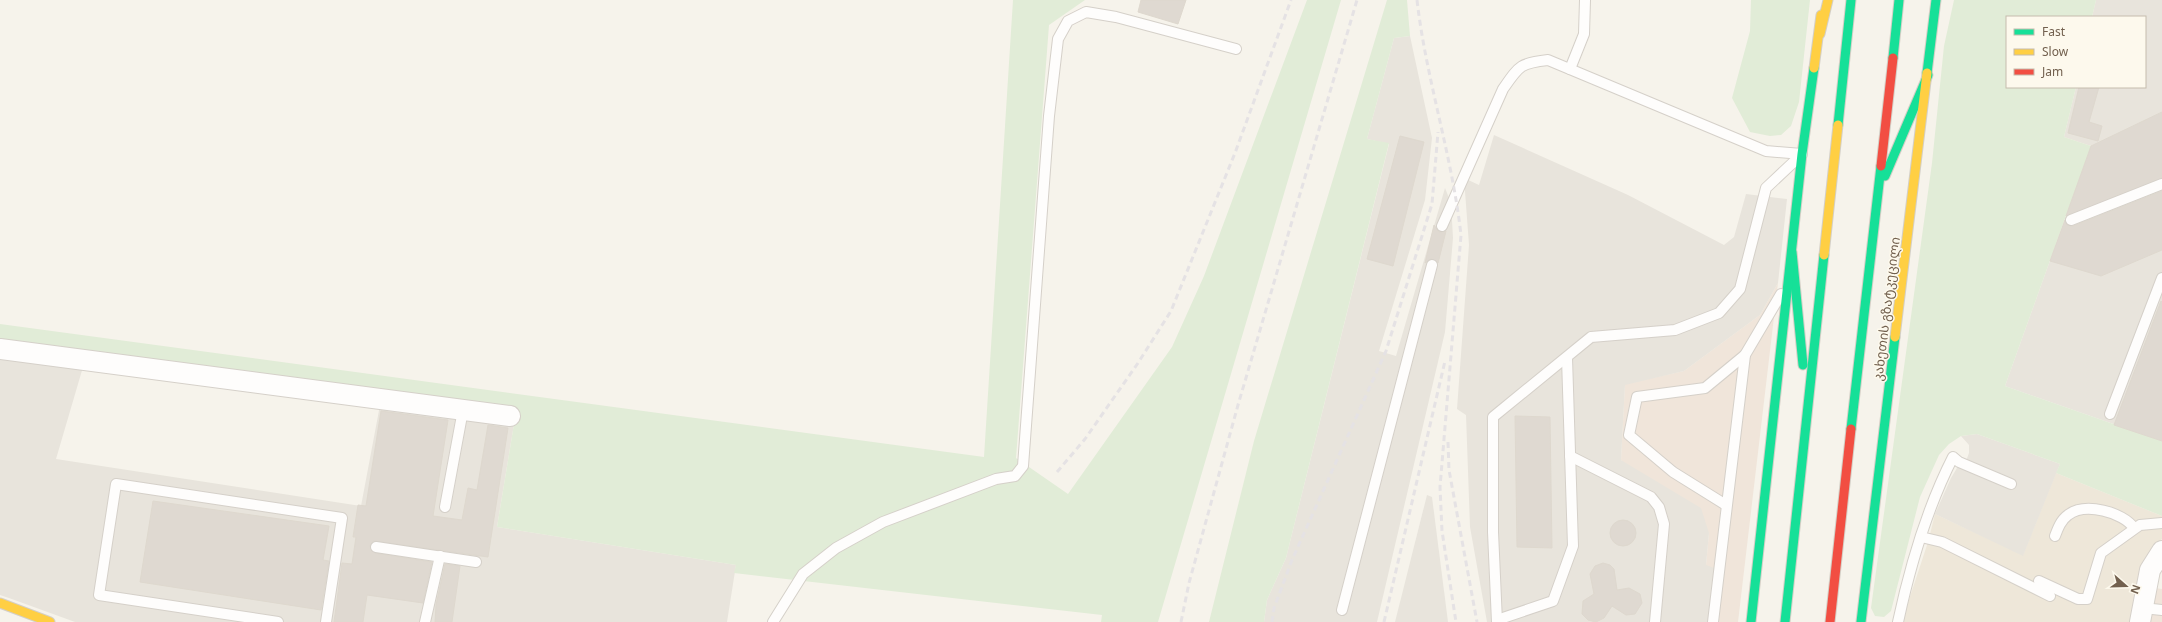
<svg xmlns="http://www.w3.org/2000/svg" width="2162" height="622" viewBox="0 0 2162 622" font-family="'Noto Sans','Noto Sans Georgian',sans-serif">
<rect width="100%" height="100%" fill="#f6f3eb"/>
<path fill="#eee7d9" d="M2056,473l106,43v23l-6,6 -24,77h-228v-7l24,-73 7,-28 88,41z"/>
<g fill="#f0e5da">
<path d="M1778,283l-40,339h-29l-3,-57 3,-32 -88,-73 4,-76 59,-13 76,-56z"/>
<path d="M2155,588l7,1v33h-12z"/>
</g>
<g fill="#e8e4dc">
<path d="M2096,0h66v441l-157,-55 86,-240 -27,-9 12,-50h69v-70h-53z"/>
<path d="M1410,36l22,102 -7,62 -46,151 17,5 49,-168 6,15 2,35 -8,94 -68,290h-113l3,-22 19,-42 103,-414 -22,-5 27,-101z"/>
<path d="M1494,135l134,60 96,50 10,-8 12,-43 41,5 -9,84 -18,32 -76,56 -59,14 -4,75 80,48 8,25 -3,32 8,3 -5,54h-222l-17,-95 -4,-112 -9,-6 12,-164 -5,-67 15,7z"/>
<path d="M0,356l83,11 -27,92 305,47 19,-101 134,19 -17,103 239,38 -9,57h-652l-66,-24 -9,-3z"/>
<path d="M1977,434l83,30 -37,92 -88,-42 16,-36 6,-10 9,-7 3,-8v-8l-8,-9z"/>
<path d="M1427,495l5,2 16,125h-53z"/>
</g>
<g fill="#e1ecd7">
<path d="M1013,0h72l-36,25 -33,433 52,36 104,-147 32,-71 103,-276h34l-183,622h-57l1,-7 -368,-42 2,-8 -239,-38 17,-103 -514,-81v-19l984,133z"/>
<path d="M1387,0h20l3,36 -16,2 -27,101 22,4 -103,415 -19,42 -3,22h-55l45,-181z"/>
<path d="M1751,0h59l-11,102 -8,24 -10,9 -11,1 -20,-4 -18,-34 18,-67z"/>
<path d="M1954,0h142l-4,17h-85v70h69l-12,50 27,9 -86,240 157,55v75l-106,-43 4,-9 -83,-30 -16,2 -12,8 -10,11 -19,42 -29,114 -7,6 -9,-1 -4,-8 61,-445 12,-117z"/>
</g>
<g fill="#dfd9d1" stroke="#ded8ce">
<path d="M1141,0h45l-8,24 -40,-12z"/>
<path d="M2079,87h20l-10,35 13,4 -4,15 -30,-8z"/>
<path d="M2162,112v66l-96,38 25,-70z"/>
<path d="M1400,136l24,6 -31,124 -26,-7z"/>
<path d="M2162,191v59l-61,26 -51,-15 15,-41 2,5 6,1z"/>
<path d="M1434,225l5,7 7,-1 -8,32 -7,-4 -6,4z"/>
<path d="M2161,301l1,1v139l-48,-16z"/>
<path d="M381,411l67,9 -15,96 29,4 6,-32 9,2 11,-65 20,3 -20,129 -115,-16 -3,5 5,7 57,9 -9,41 -56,-8 -4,27h-29l8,-59 10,1 4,-27h-3l5,-32 8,1z"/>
<path d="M1515,416l35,1 2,131 -35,-1z"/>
<path d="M153,501l176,25 -6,34 6,1 -8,49 -181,-28z"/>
<circle cx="1623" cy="533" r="13"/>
<path d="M1603,563l7,2 4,4 3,21 12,-2 11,6 2,9 -7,11 -9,1 -14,-9 -8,12 -8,4 -8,-2 -6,-6 1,-13 11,-7 -4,-20 5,-8z"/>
<path d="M445,564l15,2 -8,56h-17l1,-17z"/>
</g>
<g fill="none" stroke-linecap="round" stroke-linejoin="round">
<g stroke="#d5d0c9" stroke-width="12">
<g id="lane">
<path d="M1570,69l14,-35 1,-34"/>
<path d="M2071,220l91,-36"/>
<path d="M1442,226l61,-137c16,-23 17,-26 45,-29l218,91 36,3"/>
<path d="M2110,414l52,-136"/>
<path d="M1570,456l81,41 8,10 5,17 -9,98"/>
<path d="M1726,505l-53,-33 -44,-37 8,-38 68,-9 40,-33"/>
<path d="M445,507l18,-97"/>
<path d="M2055,536c3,-8 6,-16 13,-21 17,-13 55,-3 66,13"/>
<path d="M1921,537l21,5 108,54"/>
<path d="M376,547l100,15"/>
<path d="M2039,581l39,18h9l14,-46 39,-28 22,-2"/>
<path d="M2143,608l19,2"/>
<path d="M1342,610l90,-345"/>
<path d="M1497,620l56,-19 20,-55 -6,-188"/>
<path d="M278,622l-179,-27 17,-111 226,34 -16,104"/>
<path d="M425,622l15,-66"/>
<path d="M773,622l30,-48 33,-26 47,-26 113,-43 19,-3 8,-10 26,-350 9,-77 10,-18 18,-9 30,5 120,32"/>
<path d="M1497,622l-4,-90v-115l98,-80 84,-7 44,-17 21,-24 26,-101 33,-31"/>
<path d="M1713,622l32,-267 36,-61"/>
<path d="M1898,622c12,-56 29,-114 55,-165l6,5 52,22"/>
</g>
</g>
<g stroke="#d5d0c9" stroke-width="22">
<g id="street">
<path d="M0,349l510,67"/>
<path d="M2140,622l10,-52 12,-19"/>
</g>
</g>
<g stroke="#d4cfc6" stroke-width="11">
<g id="fast">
<path d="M1893,58l6,-58"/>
<path d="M1927,73l9,-73"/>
<path d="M1838,125l13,-125"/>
<path d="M1885,176l43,-101"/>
<path d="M1792,252l11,113"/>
<path d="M1851,429l30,-263"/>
<path d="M1751,622l51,-468 12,-86"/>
<path d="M1785,622l39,-367"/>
<path d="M1861,622l34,-285"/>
</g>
</g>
<g stroke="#d4cfc6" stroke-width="11">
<g id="slow">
<path d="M1820,34l8,-34"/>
<path d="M1814,68l7,-53"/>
<path d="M1824,255l14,-130"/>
<path d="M1895,337l32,-264"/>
<path d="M0,603l50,19"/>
</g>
</g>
<g stroke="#d4cfc6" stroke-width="11">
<g id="jam">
<path d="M1881,166l12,-108"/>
<path d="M1830,622l21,-193"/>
</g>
</g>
<use href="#lane" stroke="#fefdfc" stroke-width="10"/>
<use href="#street" stroke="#fefdfc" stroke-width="20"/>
<use href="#fast" stroke="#16e098" stroke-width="9"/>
<use href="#slow" stroke="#ffcf43" stroke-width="9"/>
<use href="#jam" stroke="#f24e42" stroke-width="9"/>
<g stroke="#e5e2e4" stroke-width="3" stroke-dasharray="6 4" stroke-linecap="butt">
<path d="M1417,0c9,79 35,155 44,235l-21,252 2,44 14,91"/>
<path d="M1448,442l1,28 28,152"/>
<path d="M1057,472l28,-33 53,-76 33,-52 64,-158 56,-153"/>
<path d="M1181,622l8,-39 49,-178 119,-405"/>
<path d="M1272,622l2,-14 18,-48 94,-209 46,-147 6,-72"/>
<path d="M1384,622l61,-261"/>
</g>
</g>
<g text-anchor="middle" stroke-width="3" stroke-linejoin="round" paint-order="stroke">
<g font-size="13" fill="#72604e" stroke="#fdf9ed">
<text transform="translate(1886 309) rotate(-83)" y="5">კახეთის გზატკეცილი</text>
</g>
</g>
<rect x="2006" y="16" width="140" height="72" fill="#fdf9ed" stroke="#c5bcad"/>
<rect x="2014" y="29" width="20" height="6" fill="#16e098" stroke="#c5bcad"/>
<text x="2042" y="36" font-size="12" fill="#72604e">Fast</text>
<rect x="2014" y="49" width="20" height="6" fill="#ffcf43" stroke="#c5bcad"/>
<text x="2042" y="56" font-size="12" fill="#72604e">Slow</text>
<rect x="2014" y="69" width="20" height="6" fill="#f24e42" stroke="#c5bcad"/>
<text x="2042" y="76" font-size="12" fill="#72604e">Jam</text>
<g transform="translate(2126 586) rotate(110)" stroke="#fdf9ed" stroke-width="3" paint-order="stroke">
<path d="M0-3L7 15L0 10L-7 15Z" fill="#72604e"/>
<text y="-6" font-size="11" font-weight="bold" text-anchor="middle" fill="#72604e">N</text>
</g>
</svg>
